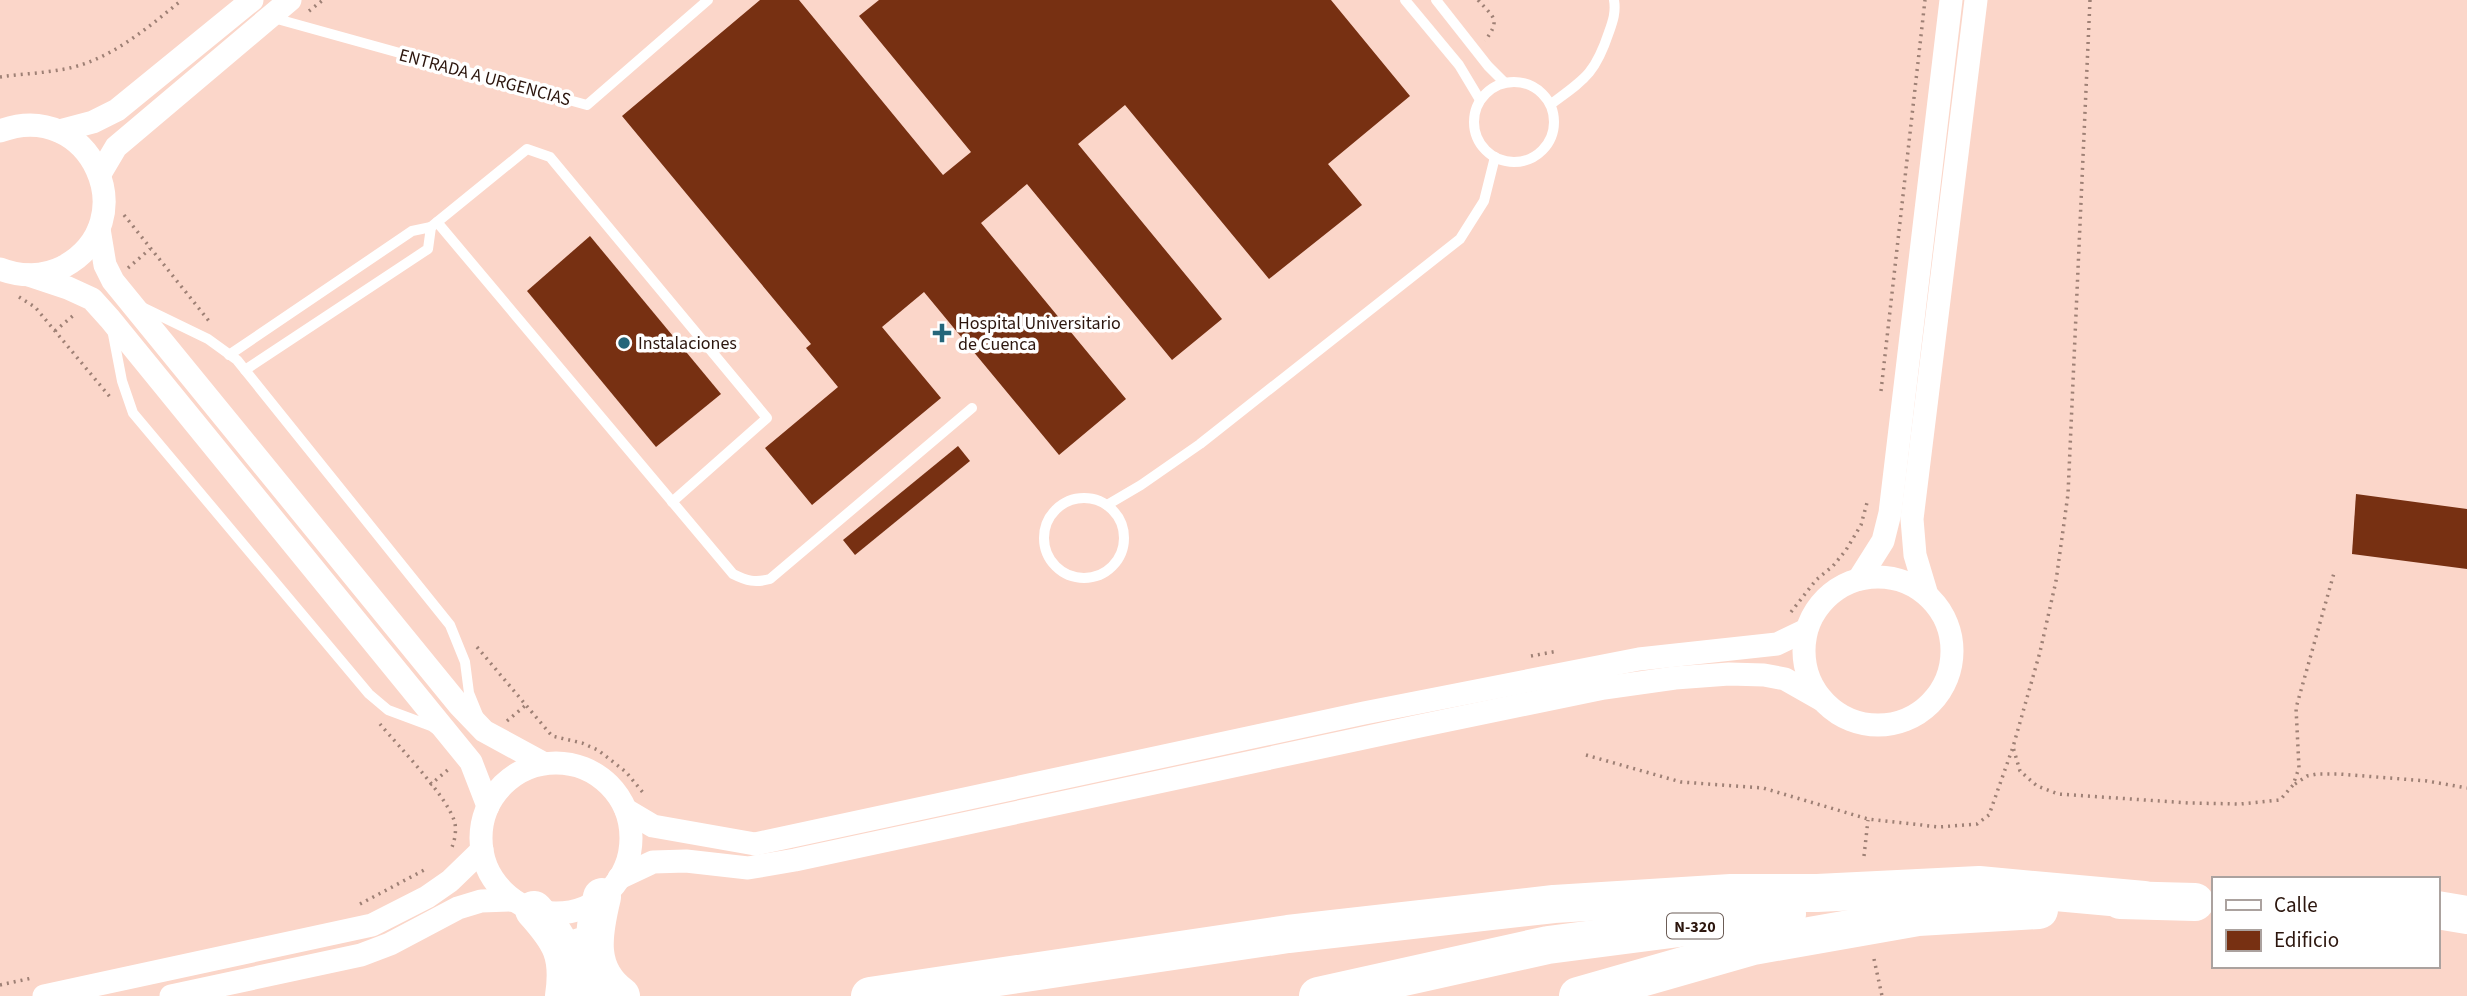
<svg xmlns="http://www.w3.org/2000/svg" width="2467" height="996" viewBox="0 0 2467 996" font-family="'Source Sans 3',sans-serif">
<rect width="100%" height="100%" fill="#fbd6c9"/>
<g fill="#773012">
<path d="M760,0h39l144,175 28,-23 -112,-136 20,-16h452l79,96 -82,68 34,41 -93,74 -144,-174 -47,39 144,175 -50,41 -145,-176 -46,39 145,176 -67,56 -135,-163 -42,35 59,71 -129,107 -47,-57 73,-61 -32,-39 5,-4 -189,-228z"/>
<path d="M590,236l131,158 -65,53 -129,-156z"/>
<path d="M958,446l12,15 -115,94 -12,-15z"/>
<path d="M2356,494l111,15v60l-115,-15z"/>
</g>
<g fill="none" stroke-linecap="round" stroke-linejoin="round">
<g stroke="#9e8075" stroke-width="3.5" stroke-dasharray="2 5" stroke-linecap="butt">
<path d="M1478,0c16,18 23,19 7,41"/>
<path d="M2090,0l-22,494 -12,87 -16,71 -27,95 7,24 17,15 21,8 131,9 51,1 40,-4 13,-15 6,-17 -3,-60 38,-135"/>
<path d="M309,11l14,-11"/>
<path d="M0,77c21,-3 44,-4 65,-8 46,-9 82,-41 117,-69"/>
<path d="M124,215l85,106"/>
<path d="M128,268l22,-19"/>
<path d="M19,297l16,10 75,90"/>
<path d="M55,331l20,-17"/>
<path d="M1881,391l44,-391"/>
<path d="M1791,612l25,-32 17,-14 13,-16 15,-25 7,-26"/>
<path d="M477,647l75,89 30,7 16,7 28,22 19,23"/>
<path d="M1531,656l27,-5"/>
<path d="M507,721l19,-16"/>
<path d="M380,724c20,24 65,70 74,96 3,8 1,20 -2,27"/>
<path d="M1586,755l95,27 82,6 105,31 71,8 38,-3 12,-9 24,-68"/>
<path d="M2295,784l12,-8 10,-2h22l88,7 40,7"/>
<path d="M430,785l20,-17"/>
<path d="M1864,856l4,-36"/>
<path d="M360,904l68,-36"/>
<path d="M1874,959l8,37"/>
<path d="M0,985l32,-7"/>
</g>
<g stroke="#fff" stroke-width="10">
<path d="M1405,0l54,65 21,35"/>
<path d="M1436,0l52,66 16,16"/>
<path d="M270,17l317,88 121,-105"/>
<circle cx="1514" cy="122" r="40"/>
<path d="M1551,104c34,-25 44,-30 58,-72 4,-11 7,-20 5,-32"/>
<path d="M437,222l296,352c14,7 22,9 37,5l202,-171"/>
<path d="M431,227l96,-78 23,8 217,261 -95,84"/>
<path d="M142,307l66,32 29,21 213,265 15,37 4,31 9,22"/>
<path d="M112,329l10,52 11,32 236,281 19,16 43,16 7,5"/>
<path d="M229,355l183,-124 19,-4 -3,22 -183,121"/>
<circle cx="1084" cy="538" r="40"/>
<path d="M1107,505l34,-20 59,-41 260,-205 24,-38 11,-44"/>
</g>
<g stroke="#fff" stroke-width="23">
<path d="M0,131c90,-34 147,91 63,136 -20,10 -43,10 -63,2"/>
<path d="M59,131l34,-9 24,-12 135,-110"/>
<path d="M100,174l16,-27 174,-147"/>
<path d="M99,229l6,36 8,16 346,424 25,26 59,32"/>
<path d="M29,275l39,13 24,11 18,20 361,443 17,44"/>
<circle cx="1878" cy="651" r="74"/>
<path d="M1859,579l24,-38 7,-28 61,-513"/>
<path d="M1927,595l-12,-40 -3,-36 64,-519"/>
<circle cx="556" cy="838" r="75"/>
<path d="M626,810l27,16 102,18 609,-131 275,-54 138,-15 29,-14"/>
<path d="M619,878l34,-16 33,-1 62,7 47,-8 620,-133 189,-39 71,-10 54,-4 35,1 21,4 37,21"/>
<path d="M44,996l328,-71 55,-28 23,-16 32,-31"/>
<path d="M171,996l190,-41 29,-11 68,-36 23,-7 32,-1"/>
</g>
<path stroke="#fff" stroke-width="32" d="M580,944l1,17 8,35"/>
<g stroke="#fff" stroke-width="38">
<path d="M602,897c-9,37 -16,74 19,99"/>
<path d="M2120,900l75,2"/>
<path d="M534,910c27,30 36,45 30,86"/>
<path d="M2437,910l30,5"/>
<path d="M870,996l418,-62 266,-30 177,-11h86l162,-8 165,15"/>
<path d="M1318,996l230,-51 239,-31"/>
<path d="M1578,996l175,-50 165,-29 121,-7"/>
</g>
</g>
<g fill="#25667a" stroke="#fff" stroke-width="2.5">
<path d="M938.5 322.5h7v7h7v7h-7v7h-7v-7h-7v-7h7z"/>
<circle cx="624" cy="343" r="7"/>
</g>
<g text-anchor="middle" stroke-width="7" stroke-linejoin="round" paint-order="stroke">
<rect fill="#fff" stroke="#6b5c56" stroke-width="2" x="1667" y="913.5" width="56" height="25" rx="5"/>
<g font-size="16" font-weight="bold" fill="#2c160e">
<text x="1695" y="932">N-320</text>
</g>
<g font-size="18" fill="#2c160e" stroke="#fff">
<text transform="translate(485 77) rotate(15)" y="6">ENTRADA A URGENCIAS</text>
</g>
<g font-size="18" fill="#2c160e" stroke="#fff" text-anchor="start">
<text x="958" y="329">Hospital Universitario<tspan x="958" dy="21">de Cuenca</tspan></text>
<text x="638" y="349">Instalaciones</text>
</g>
</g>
<rect x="2212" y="877" width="228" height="91" fill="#ffffff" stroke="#aba29f" stroke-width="2"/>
<rect x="2226" y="900" width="35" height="10" fill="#ffffff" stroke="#aba29f" stroke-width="2"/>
<text x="2274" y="912" font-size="21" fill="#2c160e">Calle</text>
<rect x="2226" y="930" width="35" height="21" fill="#773012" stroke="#aba29f" stroke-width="2"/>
<text x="2274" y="947" font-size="21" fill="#2c160e">Edificio</text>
</svg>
